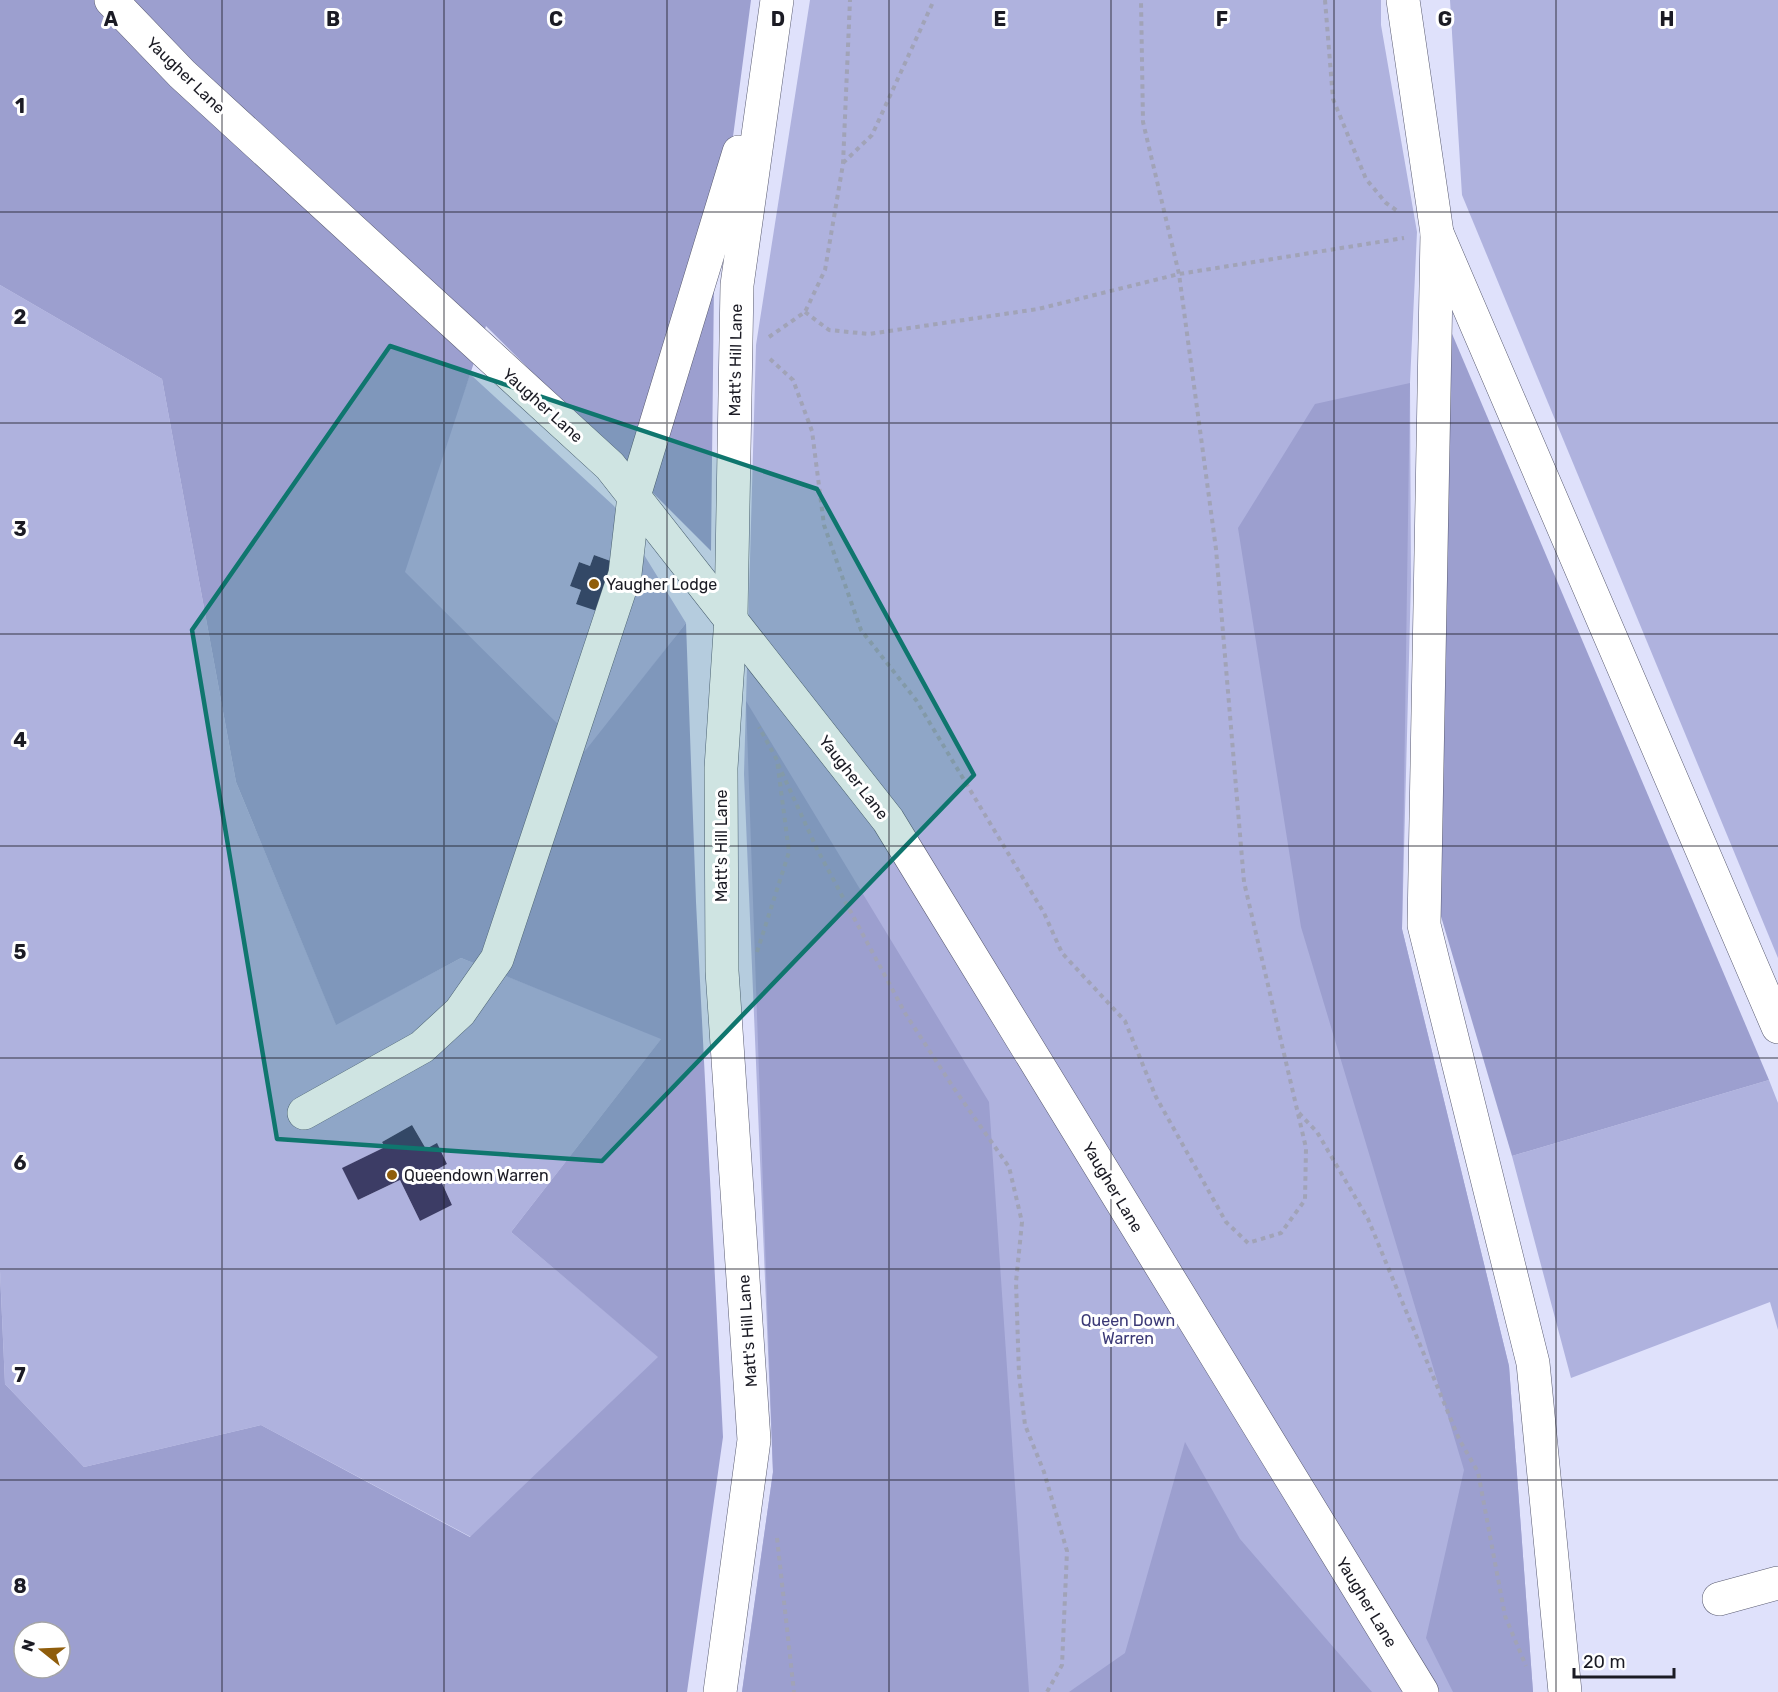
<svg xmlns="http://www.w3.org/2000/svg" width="1778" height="1692" viewBox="0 0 1778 1692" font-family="Rubik,sans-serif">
<rect width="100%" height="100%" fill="#dfe1fb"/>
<g fill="#afb2de" fill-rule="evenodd">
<path d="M810,0h571v25l36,207 -7,151 1,197 -9,349 107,437 24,326h-791l31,-220 -29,-698 12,-429z"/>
<path d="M1450,0h328v958l-316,-763z"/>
<path d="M0,285l162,94 74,403 100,242 125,-66 201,80 -151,194 148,125 -188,180 -210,-112 -177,42 -79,-83 -5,-113zM412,1125l14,24 11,-5 10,20 -11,6 16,35 -32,16 -20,-41 -42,20 -15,-32 42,-21 -3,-5z"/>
<path d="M470,374l144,132 72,117 -100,129 -186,-178zM594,555l22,8 -40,41 5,-14 -11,-4 9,-24 11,4z"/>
<path d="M1769,1080l9,23v227l-8,-28 -199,76 -59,-222z"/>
</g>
<g fill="#9c9fcf" fill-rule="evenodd">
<path d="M0,0h751l-37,281 -3,270 -225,-225 -81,246 180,179 101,-128 10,279 27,535 -36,255h-687v-420l5,112 79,83 177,-42 209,112 188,-180 -147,-125 150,-193 -200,-81 -125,67 -100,-243 -74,-403 -162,-94zM24,1632h36v36h-36z"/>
<path d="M1450,329l319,751 -257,76 -72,-243z"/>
<path d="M1410,383l-8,546 107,437 24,326h-80l-27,-54 38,-168 -163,-543 -63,-399 77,-124z"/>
<path d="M746,701l243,401 40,590h-287l31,-220z"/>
<path d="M1185,1442l55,97 132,153h-303l56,-39z"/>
</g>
<g fill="#3c3c65">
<path d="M594,555l22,8 -19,48 -21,-7 5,-14 -11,-4 9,-24 11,4z"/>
<path d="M412,1125l14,24 11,-6 10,21 -11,6 16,35 -32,16 -20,-41 -42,20 -16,-32 43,-21 -3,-5z"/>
</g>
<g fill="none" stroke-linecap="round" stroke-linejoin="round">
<g stroke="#595b71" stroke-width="34">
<g id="minor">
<path d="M111,0l71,74 428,392 278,354 534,872"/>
<path d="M1403,0l34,233 341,794"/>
<path d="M1437,233l-13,692 109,438 32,329"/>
<path d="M304,1113l118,-66 38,-35 37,-53 128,-385 9,-78 105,-344"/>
<path d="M1719,1599l59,-16"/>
<path d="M720,1692l34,-252 -32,-469 -1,-203 10,-151 6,-332 40,-285"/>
</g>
</g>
<g stroke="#a1a3b7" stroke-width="4" stroke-dasharray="4.5 4.5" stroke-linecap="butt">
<path d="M1325,0l8,99 33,80 20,24 13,9"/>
<path d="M843,163l29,-28 62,-135"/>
<path d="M805,312l24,18 40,4 169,-25 141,-35 225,-36"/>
<path d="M769,337l36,-25 20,-42 18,-106 7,-164"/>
<path d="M770,359l23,21 19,51 12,94 37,105 55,70 128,213 18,40 63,68 31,76 70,125 22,21 33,-10 24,-33 1,-52 -62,-266 -28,-333 -37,-275 -36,-152 -2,-122"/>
<path d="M778,764l39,85 88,164 48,74 56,80 13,55 -6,60 3,93 6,50 19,47 23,79 -5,114 -15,27"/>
<path d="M757,952l32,-100 -12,-92 -18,-33"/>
<path d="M1299,1113l18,19 51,87 91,220 19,33 27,144 21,50"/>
<path d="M777,1538l17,154"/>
</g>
<use href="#minor" stroke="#fff" stroke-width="33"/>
</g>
<path fill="#0f766e" fill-opacity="0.2" stroke="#0f766e" stroke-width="4.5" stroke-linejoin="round" d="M390,346l427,143 157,286 -372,386 -325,-22 -85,-509z"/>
<path fill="none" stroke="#1b1b24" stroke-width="1.5" stroke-opacity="0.55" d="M222,0v1692M444,0v1692M667,0v1692M889,0v1692M1111,0v1692M1334,0v1692M1556,0v1692M0,212h1778M0,423h1778M0,634h1778M0,846h1778M0,1058h1778M0,1269h1778M0,1480h1778"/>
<g fill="#8f5d0b" stroke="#fff" stroke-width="2">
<circle cx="594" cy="584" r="6"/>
<circle cx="392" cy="1175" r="6"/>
</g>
<g text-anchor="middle" stroke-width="6" stroke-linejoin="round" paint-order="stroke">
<g font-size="16" fill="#1b1b24" stroke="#fff">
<text transform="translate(186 75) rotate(44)" y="6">Yaugher Lane</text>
<text transform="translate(735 360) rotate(-89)" y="6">Matt's Hill Lane</text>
<text transform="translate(543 405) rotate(42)" y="6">Yaugher Lane</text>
<text transform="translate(854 777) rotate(52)" y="6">Yaugher Lane</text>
<text transform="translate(721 846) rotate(-90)" y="6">Matt's Hill Lane</text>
<text transform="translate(1113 1187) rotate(59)" y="6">Yaugher Lane</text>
<text transform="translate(747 1331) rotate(-94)" y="6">Matt's Hill Lane</text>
<text transform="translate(1367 1602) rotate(59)" y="6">Yaugher Lane</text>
</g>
<g font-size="16" fill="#1b1b24" stroke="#fff" text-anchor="start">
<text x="606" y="590">Yaugher Lodge</text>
<text x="404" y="1181">Queendown Warren</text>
</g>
<g font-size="16" fill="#3b3976" stroke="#fff">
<text x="1128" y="1326">Queen Down<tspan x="1128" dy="18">Warren</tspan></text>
</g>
</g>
<g font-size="20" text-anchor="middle" font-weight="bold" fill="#1b1b24" stroke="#fff" stroke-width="6" stroke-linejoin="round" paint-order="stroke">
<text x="111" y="26">A</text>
<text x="333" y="26">B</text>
<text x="556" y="26">C</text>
<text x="778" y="26">D</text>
<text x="1000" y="26">E</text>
<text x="1222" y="26">F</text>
<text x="1445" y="26">G</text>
<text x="1667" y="26">H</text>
<text x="20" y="113">1</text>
<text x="20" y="324">2</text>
<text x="20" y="536">3</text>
<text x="20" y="747">4</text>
<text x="20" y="959">5</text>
<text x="20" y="1170">6</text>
<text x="20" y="1382">7</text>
<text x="20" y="1593">8</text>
</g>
<g transform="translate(42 1650) rotate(288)"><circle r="28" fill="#ffffff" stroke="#a4a4a7" stroke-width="1.5"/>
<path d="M0-4.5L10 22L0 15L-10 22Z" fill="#8f5d0b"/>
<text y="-9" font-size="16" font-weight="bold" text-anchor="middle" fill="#1b1b24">N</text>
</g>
<path d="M1574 1668v9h100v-9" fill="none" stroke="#1b1b24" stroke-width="3"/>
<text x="1583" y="1668" font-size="18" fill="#1b1b24" stroke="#ffffff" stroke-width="4.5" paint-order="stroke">20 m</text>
</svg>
